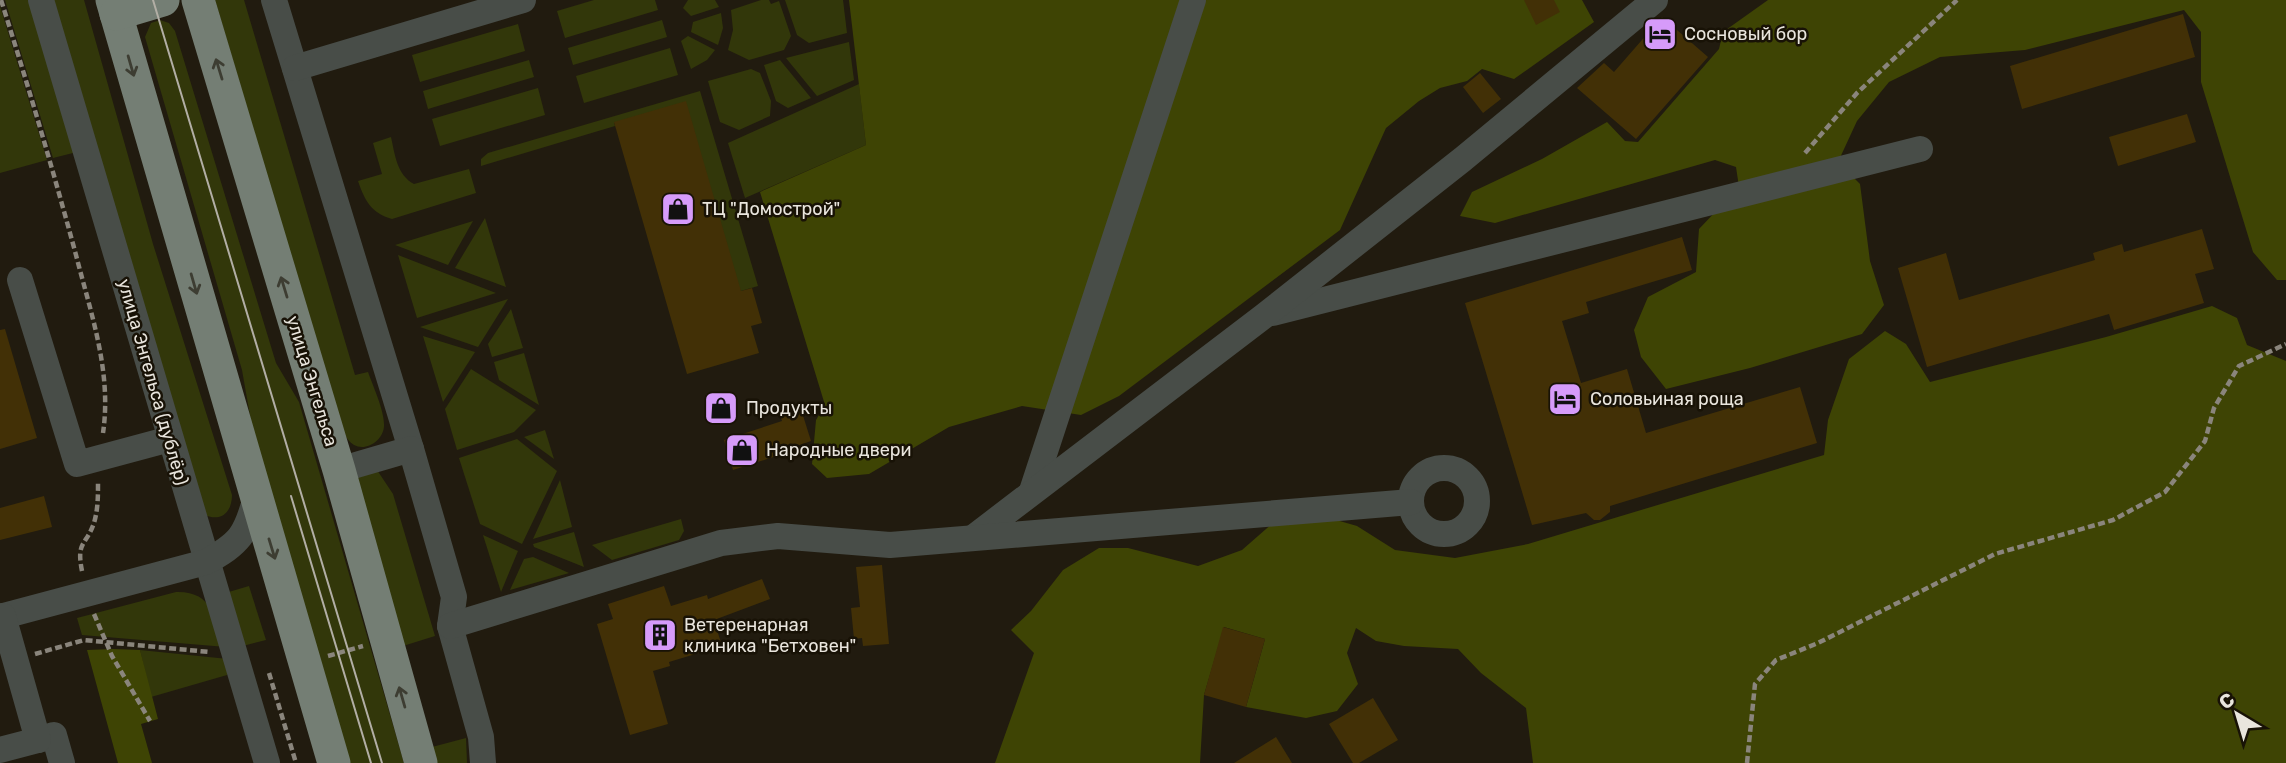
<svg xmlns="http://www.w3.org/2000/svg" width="2286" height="763" viewBox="0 0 2286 763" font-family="Rubik,sans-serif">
<rect width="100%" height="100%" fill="#211b0f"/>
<g fill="#32370a">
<path d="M5,0h31l45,151 -28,7z"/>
<path d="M45,0h39l69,244 79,251c0,18 -12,28 -29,19z"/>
<path d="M215,0h29l111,375 13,-3c5,14 16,38 16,52 1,15 -17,28 -30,21 -5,-3 -8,-8 -11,-13z"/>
<path d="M594,0h61l3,10 -93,28 -8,-27z"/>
<path d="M688,0h27l4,7 -28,9 -8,-8z"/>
<path d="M761,0h8l2,4 8,-3 12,35 -7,14 -35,10 -21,-10 5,-20 -2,-20z"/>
<path d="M785,0h58l4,33 -38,10 -12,-8z"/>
<path d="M0,6l47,154 -47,13z"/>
<path d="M721,13l2,15 -5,17 -27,-13 2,-10z"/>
<path d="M160,20l9,3 6,8 101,332 23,39 105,361h-55l-98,-342 -9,-51 -97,-333 6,-14z"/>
<path d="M662,20l5,17 -94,28 -5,-17z"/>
<path d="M518,24l7,27 -105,31 -8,-27z"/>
<path d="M688,36l27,14 -8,10 -16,9 -10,-28z"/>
<path d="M849,42l5,38 -37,16 -31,-38z"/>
<path d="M670,48l8,27 -94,28 -8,-27z"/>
<path d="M529,60l5,17 -106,32 -5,-18z"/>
<path d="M780,60l31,38 -23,10 -12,-7 -12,-36z"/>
<path d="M751,69l9,4 11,28 -1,15 -31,14 -19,-8 -12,-41z"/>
<path d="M859,84l7,61 -121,53 -17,-55z"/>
<path d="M538,88l7,27 -105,31 -8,-27z"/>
<path d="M700,91l58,195 -17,5 -127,-169 1,4 -134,40v-7l7,-6z"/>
<path d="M391,137c4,18 6,38 23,47l55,-15 7,24 -84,26c-21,-6 -27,-18 -34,-38l24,-7 -9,-31z"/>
<path d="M485,218l21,69 -51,-19z"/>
<path d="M473,221l-25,44 -53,-20z"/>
<path d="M398,255l98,38 -79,25z"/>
<path d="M508,299l-30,48 -58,-20z"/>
<path d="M511,309l12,39 -31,9 -4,-13z"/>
<path d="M423,336l52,16 -32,50z"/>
<path d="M524,353l15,52 -40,-25 -5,-18z"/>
<path d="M471,369l65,41 -22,22 -57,18 -12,-41z"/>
<path d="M545,430l9,29 -30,-22z"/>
<path d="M517,439l40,32 -35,73 -42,-20 -21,-66z"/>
<path d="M375,467l18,27 42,142 -32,10 -43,-153 -3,-24z"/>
<path d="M560,480l12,47 -39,12z"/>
<path d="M681,519l3,12 -5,9 -67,20 -20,-15z"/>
<path d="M574,532l10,35 -50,-20 -1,-3z"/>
<path d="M483,535l35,16 -17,41z"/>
<path d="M533,557l36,16 -59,17 14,-31z"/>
<path d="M249,586l17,54 -27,7 -17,-53z"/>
<path d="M176,592c37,-1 38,26 50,55l-144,-12 -5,-17z"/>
<path d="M140,650l88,9 -1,16 -76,22z"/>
<path d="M466,738l1,25h-31l-4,-16z"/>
</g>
<g fill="#3e4404">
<path d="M849,0h733l12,22 -80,57 -32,-10 -15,12 -27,7 -21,13 -33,27 -46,102 -221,166 -38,19 -59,-9 -73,21 -80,47 -42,4 -15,-14 4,-44 9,-15 -65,-213 106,-47z"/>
<path d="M1768,0h518v280h-9l-24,-28 -52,-170v-50l-17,-22 -159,40 -85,7 -51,25 -32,39 -19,41 22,22 10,77 14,44 -22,29 -112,34 -84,21 -25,-32 -7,-27 14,-33 48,-25 3,-43 40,-42 -3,-20 -21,-7 -220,63 -35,-7 12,-24 70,-33 65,-37 18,19 13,1 81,-93 4,-17z"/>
<path d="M2212,306l25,12 10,27 39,16v402h-753l-7,-55 -45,-35 -23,-24 -54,-3 -28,-5 -20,-13 -9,25 11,31 -21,27 -31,7 -60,-11 19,-68 -41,-12 -20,68 -4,68h-205l39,-110 -23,-23 20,-19 32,-41 36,-22h29l70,18 44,-16 33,-29 37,-8 45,13 38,24 60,8 73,-14 296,-89 4,-35 21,-61 36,-28 21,13 24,38 176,-45z"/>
<path d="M113,649l27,1 18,69 -17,5 11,39h-34l-31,-113z"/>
</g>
<g fill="#423006">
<path d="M1524,0h30l6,12 -24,13z"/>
<path d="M2183,14l12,43 -173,52 -12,-43z"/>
<path d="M1662,17l46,40 -72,82 -59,-51 27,-25 10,9z"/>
<path d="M1480,73l21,26 -18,14 -20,-26z"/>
<path d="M686,101l55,190 11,-3 10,35 -11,3 8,27 -72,21 -73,-252z"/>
<path d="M2187,114l9,28 -78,24 -9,-29z"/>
<path d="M2202,229l12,40 -19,5 9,29 -90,27 -5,-16 -182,53 -29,-99 48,-15 13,47 136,-40 -2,-7 29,-9 2,8z"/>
<path d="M1682,237l10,33 -106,32 3,11 -27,8 19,62 46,-14 19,64 154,-46 17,56 -207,63v6l-10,8h-6l-8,-7 -54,12 -67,-222z"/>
<path d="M5,329l32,109 -37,11v-119z"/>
<path d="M800,406l11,35 -17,6 1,3 -62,20 -9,-30 58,-19 -3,-8z"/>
<path d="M44,496l8,31 -52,13v-32z"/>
<path d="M882,565l7,79 -26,2 -1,-8 -8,1 -3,-31 9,-1 -4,-40z"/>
<path d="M762,579l8,20 -56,21 8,26 -53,16 1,4 -17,5 15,53 -38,11 -33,-111 16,-5 -5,-15 56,-18 7,20 36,-11 1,4z"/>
<path d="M1223,627l42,12 -19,68 -42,-12z"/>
<path d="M1373,698l25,42 -39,23h-6l-24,-39z"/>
<path d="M1276,737l16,26h-58z"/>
</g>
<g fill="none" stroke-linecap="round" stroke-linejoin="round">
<g stroke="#8a857c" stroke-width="4.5" stroke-dasharray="7 3.5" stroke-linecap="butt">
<path d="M1,0c27,85 52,170 75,255 15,59 36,117 27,178"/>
<path d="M1805,153l52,-60 100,-93"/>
<path d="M82,571c-6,-30 4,-25 12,-48 4,-14 4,-26 4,-40"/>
<path d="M94,614l18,42 38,65"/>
<path d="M35,654l49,-14 125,12"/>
<path d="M328,656l35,-10"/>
<path d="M269,673l27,90"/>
<path d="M1747,763l8,-79 21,-24 42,-17 177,-89 118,-34 52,-28 40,-51 9,-33 25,-42 47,-22"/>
</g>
<g stroke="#484d48" stroke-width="26">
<path d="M41,0l226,763"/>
<path d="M274,0l137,449"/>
<path d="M295,68l228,-68"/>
<path d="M20,280l57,184 93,-25"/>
<path d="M1273,313l647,-164"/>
<circle cx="1444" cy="501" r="33"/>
<path d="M339,470l72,-21 43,148 -4,29 31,111 2,26"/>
<path d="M1032,491l161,-491"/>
<path d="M974,537l290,-221 199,-157 192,-159"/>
<path d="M0,617l206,-55c34,-19 40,-27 50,-65"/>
<path d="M450,626l271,-83 57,-7 112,9 521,-43"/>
<path d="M38,740l16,-5 8,28"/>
<path d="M0,750l38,-10 -35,-124"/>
</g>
<g stroke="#747e74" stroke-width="33">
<path d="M112,0l222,763"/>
<path d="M198,0l141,470 82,293"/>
<path d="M116,14l47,-14"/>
</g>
<g stroke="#b2aea5" stroke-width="2">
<path d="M153,0l229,763"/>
<path d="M291,496l80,267"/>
</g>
</g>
<defs><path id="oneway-shaft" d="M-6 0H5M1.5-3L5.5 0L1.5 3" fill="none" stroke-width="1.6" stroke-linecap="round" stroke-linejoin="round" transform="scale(1.75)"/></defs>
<g stroke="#3d3d32">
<use href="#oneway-shaft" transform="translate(131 66) rotate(74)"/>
<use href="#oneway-shaft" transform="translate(219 69) rotate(-107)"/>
<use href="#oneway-shaft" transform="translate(194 284) rotate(74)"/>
<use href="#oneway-shaft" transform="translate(284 287) rotate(-107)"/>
<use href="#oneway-shaft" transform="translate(272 549) rotate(73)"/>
<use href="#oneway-shaft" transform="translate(402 697) rotate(-106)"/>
</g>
<defs>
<g id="hotel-square" transform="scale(1.75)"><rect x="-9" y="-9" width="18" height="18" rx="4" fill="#d69bfa" stroke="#181206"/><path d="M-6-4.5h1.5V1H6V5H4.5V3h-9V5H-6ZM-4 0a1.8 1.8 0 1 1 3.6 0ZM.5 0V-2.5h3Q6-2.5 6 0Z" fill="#111"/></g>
<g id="shop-square" transform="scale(1.75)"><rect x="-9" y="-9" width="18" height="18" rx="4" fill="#d69bfa" stroke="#181206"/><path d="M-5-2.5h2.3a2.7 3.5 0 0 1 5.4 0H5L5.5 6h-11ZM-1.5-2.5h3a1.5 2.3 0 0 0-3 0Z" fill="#111"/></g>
<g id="building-square" transform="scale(1.75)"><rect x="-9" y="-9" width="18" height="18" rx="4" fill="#d69bfa" stroke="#181206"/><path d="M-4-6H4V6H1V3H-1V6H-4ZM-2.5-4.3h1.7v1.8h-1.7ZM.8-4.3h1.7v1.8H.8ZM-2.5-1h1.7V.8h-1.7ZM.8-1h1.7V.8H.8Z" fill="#111"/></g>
</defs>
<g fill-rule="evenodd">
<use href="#hotel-square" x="1660" y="34"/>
<use href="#shop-square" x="678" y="209"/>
<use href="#hotel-square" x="1565" y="399"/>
<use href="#shop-square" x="721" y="408"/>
<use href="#shop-square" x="742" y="450"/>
<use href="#building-square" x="660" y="635"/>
</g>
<g text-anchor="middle" stroke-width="5" stroke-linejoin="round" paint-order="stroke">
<g font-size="18" fill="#e9e5dd" stroke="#181206" text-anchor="start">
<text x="1684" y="40">Сосновый бор</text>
<text x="702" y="215">ТЦ "Домострой"</text>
<text x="1590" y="405">Соловьиная роща</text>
<text x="746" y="414">Продукты</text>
<text x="766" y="456">Народные двери</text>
<text x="684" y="631">Ветеренарная<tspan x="684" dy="21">клиника "Бетховен"</tspan></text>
</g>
<g font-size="18" fill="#e9e5dd" stroke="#181206">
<text transform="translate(312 381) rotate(73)" y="6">улица Энгельса</text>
<text transform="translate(153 382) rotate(74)" y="6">улица Энгельса (дублёр)</text>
</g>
</g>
<g transform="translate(2237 714) rotate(322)" stroke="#181206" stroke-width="5" paint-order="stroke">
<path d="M0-5L12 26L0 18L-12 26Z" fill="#e9e5dd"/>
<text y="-10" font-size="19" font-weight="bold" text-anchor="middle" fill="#e9e5dd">С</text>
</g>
</svg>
